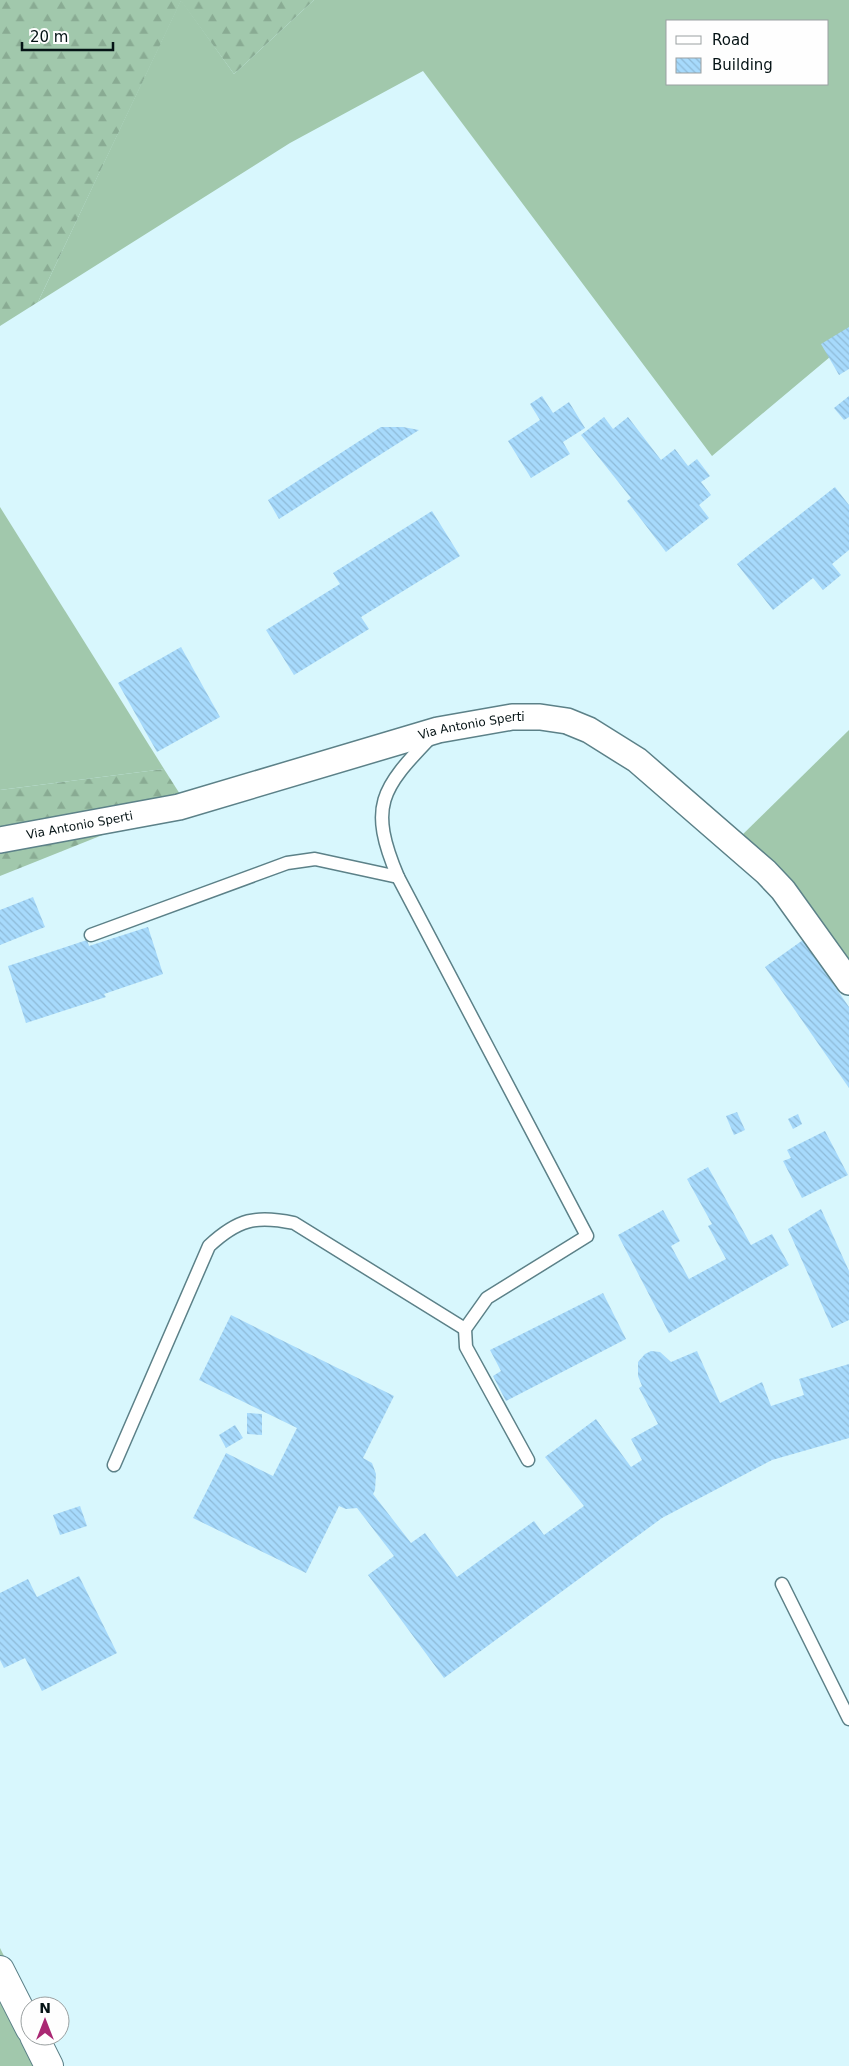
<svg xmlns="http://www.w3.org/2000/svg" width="849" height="2066" viewBox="0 0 849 2066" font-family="'DejaVu Sans',sans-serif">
<defs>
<pattern id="forest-firs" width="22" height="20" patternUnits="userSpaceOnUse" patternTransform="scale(1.25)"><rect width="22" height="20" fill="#a1c8ac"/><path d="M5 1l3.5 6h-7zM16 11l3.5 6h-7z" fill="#89ab93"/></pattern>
<pattern id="building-back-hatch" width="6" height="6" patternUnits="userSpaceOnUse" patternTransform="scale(1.25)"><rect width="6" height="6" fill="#a7dafc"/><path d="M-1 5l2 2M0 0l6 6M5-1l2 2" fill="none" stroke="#8ebad7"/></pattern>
</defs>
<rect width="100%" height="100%" fill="#d8f7fd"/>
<g fill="#a1c8ac" fill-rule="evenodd">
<path d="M181,0l53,74 80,-74h535v341l-137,115 -289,-385 -133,72 -252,159zM668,21h160v63h-160z"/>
<path d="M0,507l164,262 -164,21z"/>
<path d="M849,730v237l-111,-128z"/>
<path d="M0,1948l59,118h-59z"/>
</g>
<g fill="url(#forest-firs)">
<path d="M0,0h314l-80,74 -53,-73 -143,301 -38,24z"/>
<path d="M164,769l21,33 -185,74v-86z"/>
</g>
<g fill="url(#building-back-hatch)">
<path d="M849,327v42l-10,6 -18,-31z"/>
<path d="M542,396l11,17 16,-11 16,26 -22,14 7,12 -39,24 -23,-37 32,-21 -10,-16z"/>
<path d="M849,396v21l-5,3 -10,-12z"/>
<path d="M604,417l9,12 15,-12 33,43 14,-11 13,17 9,-7 13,17 -9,6 10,13 -12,10 10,13 -43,34 -39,-51 4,-3 -50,-63z"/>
<path d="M381,427h22l16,3 -140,89 -11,-19z"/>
<path d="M835,487l14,18v45l-17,14 9,11 -18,15 -10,-12 -40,32 -36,-46z"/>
<path d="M432,511l28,45 -99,61 8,12 -75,46 -28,-45 74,-46 -7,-11z"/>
<path d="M181,647l39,70 -63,35 -39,-69z"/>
<path d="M33,897l12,30 -45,18v-35z"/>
<path d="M148,927l15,47 -59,20 2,3 -80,26 -18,-57 79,-26 2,6z"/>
<path d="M803,940l46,67v81l-84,-121z"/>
<path d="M737,1112l8,18 -11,5 -8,-19z"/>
<path d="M798,1114l4,10 -9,5 -5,-10z"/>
<path d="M825,1131l23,44 -46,23 -19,-37 8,-3 -4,-8z"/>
<path d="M708,1167l43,78 21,-11 17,31 -120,68 -51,-98 45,-25 17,31 -9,5 18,33 37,-20 -18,-33 4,-2 -25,-45z"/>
<path d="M821,1209l28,62v49l-17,8 -44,-99z"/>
<path d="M603,1293l23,46 -120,62 -13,-25 8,-5 -11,-21z"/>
<path d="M231,1315l163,81 -31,62 9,5 4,11 -1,16 -2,4 38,49 14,-10 32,44 77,-56 10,14 40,-29 -39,-49 51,-38 35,48 11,-7 -11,-21 27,-15 -19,-36 3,-2 -4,-10v-14l7,-8 6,-3 9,1 11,10 26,-11 23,52 42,-21 9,24 33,-11 -5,-16 50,-15v74l-77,22 -110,58 -218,160 -76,-103 26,-19 -37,-48 -11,1 -7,-3 -33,67 -113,-55 33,-65 47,23 24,-48 -98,-48z"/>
<path d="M247,1413l15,1v21l-15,-1z"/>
<path d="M235,1425l8,13 -17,10 -7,-13z"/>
<path d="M80,1506l7,20 -27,9 -7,-20z"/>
<path d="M79,1576l38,77 -75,38 -17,-33 -21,10 -4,-8v-67l28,-14 9,18z"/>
</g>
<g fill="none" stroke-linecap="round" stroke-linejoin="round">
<g stroke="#5c8188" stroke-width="15">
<g id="service">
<path d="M431,737c-50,52 -63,69 -33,140l189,359 -100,62 -22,31 1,18 62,113"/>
<path d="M91,935l196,-72 28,-4 83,18"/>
<path d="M114,1465l95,-219c29,-27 47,-31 85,-23l171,106"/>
<path d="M782,1584l67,135"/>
</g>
</g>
<g stroke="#5c8188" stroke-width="28">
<g id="minor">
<path id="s1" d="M0,840l179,-33 259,-77 74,-13h28l27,4 22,9 48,30 129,112 17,18 66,92"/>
</g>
</g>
<g stroke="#5c8188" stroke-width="30">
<g id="tertiary">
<path d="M0,1970l30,59"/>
<path d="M34,2036l15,30"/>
</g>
</g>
<use href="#service" stroke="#fff" stroke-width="12"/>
<use href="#minor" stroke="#fff" stroke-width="25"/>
<use href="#tertiary" stroke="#fff" stroke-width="28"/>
</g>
<g text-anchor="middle" stroke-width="4" stroke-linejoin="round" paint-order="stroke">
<g font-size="12" fill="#051315" stroke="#fefefe">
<text dy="4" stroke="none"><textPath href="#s1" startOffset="486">Via Antonio Sperti</textPath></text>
<text dy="4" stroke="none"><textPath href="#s1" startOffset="81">Via Antonio Sperti</textPath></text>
</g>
</g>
<rect x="666" y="20" width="162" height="65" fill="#fefefe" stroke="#9aa0a1"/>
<rect x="676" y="36" width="25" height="8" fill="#ffffff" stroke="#9aa0a1"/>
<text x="712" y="45" font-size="15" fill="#051315">Road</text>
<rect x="676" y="58" width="25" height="15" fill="url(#building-back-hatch)" stroke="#9aa0a1"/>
<text x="712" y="70" font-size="15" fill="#051315">Building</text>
<g transform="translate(45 2021)"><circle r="24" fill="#fefefe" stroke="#9aa0a1"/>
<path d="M0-4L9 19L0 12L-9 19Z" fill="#aa2873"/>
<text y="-8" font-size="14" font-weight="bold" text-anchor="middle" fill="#051315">N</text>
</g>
<path d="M22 42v8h91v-8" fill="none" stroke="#051315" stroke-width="2.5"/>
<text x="30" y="42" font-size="15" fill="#051315" stroke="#fefefe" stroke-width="4" paint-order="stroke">20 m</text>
</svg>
